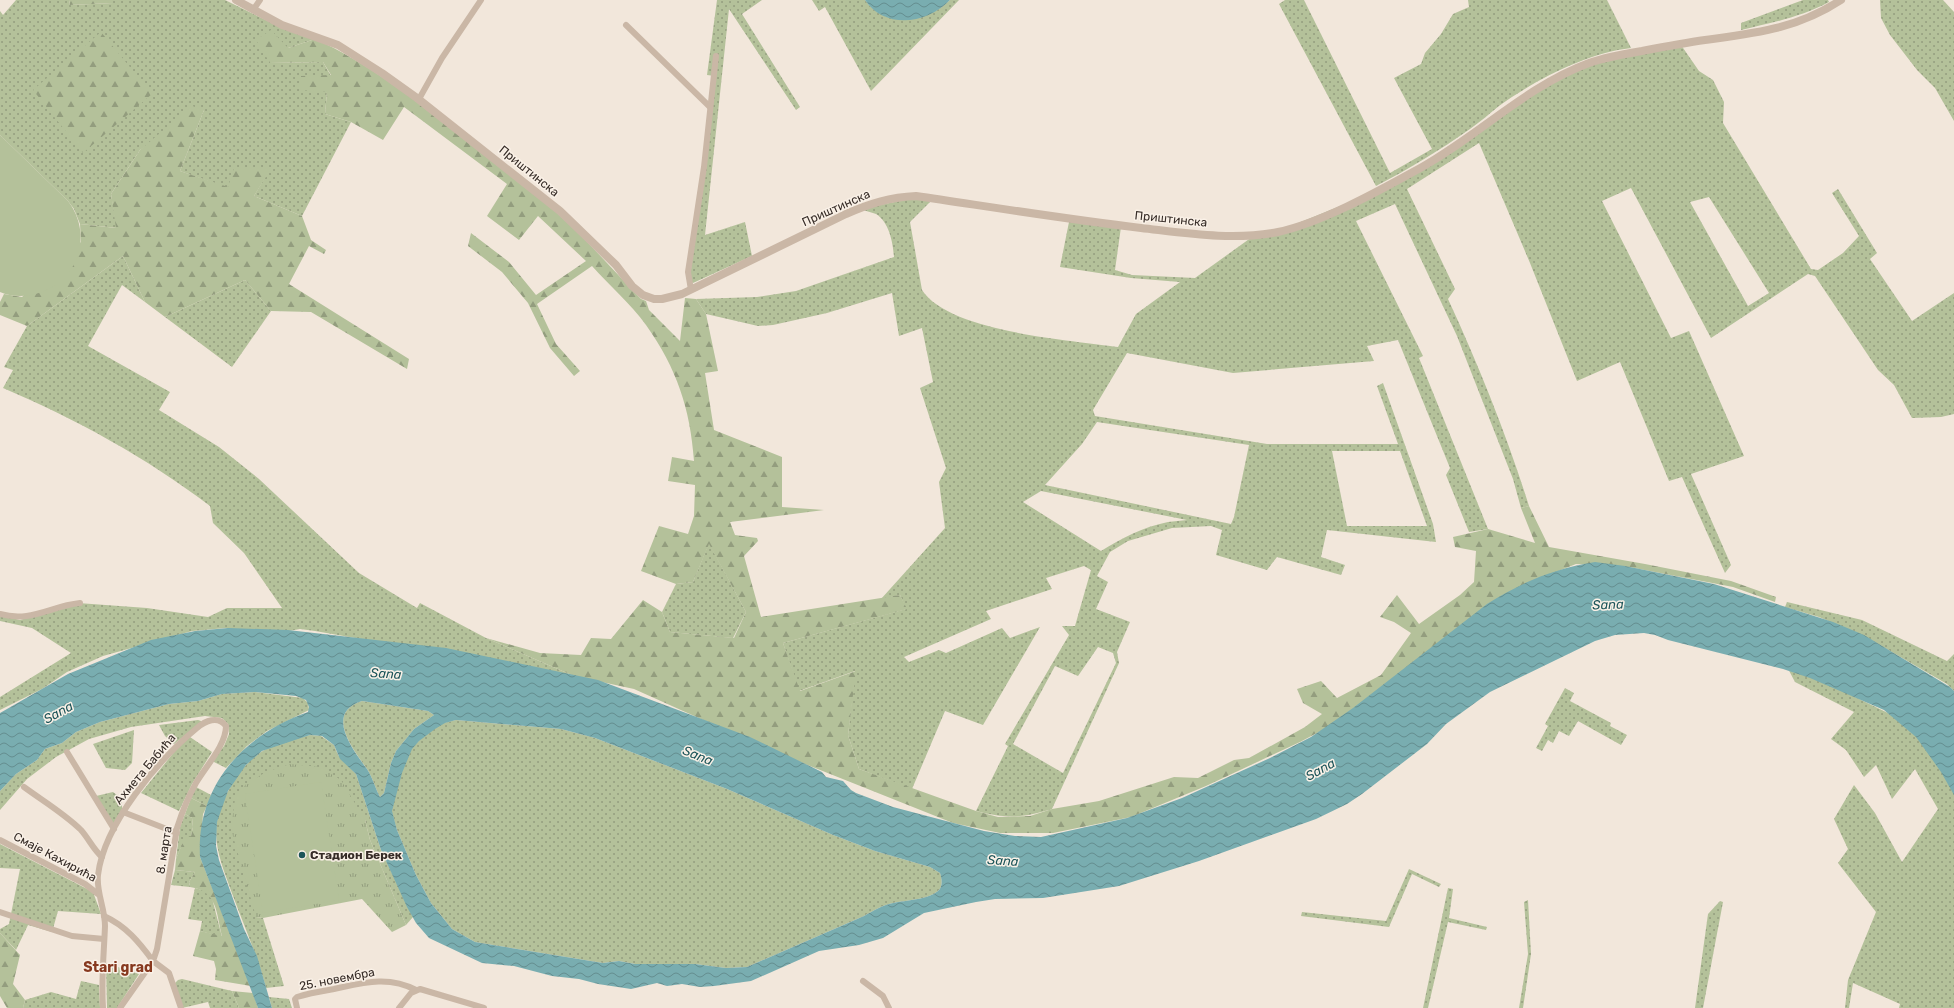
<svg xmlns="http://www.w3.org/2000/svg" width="1954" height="1008" viewBox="0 0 1954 1008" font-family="Rubik,sans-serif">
<defs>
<pattern id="grass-dots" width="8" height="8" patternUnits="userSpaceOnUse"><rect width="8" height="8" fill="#b4c19a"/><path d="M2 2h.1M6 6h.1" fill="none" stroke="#939d7e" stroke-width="1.8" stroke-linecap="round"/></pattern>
<pattern id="forest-firs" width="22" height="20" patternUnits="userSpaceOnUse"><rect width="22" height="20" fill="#b4c19a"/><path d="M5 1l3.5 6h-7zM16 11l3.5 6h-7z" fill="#939d7e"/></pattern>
<pattern id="park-tufts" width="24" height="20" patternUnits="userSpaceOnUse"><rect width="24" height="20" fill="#b4c19a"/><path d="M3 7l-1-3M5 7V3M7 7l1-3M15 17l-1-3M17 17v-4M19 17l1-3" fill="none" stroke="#939d7e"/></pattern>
<pattern id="water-waves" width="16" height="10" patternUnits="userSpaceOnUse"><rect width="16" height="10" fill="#79adb0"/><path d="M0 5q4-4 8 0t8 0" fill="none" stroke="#648d8f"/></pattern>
</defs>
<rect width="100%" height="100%" fill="#f2e7db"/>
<g fill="url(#grass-dots)" fill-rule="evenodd">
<path d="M16,0h53l1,5 43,-2v-3h112l59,29 31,10 -27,9 -18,15 53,-1 8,14 -4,16 -2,22 26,8 -49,94 -48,-20 17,-29 -43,21 -48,-17 24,-61 -64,40 -29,44 6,34 -37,-4 -6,-15 -6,-8 -68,-66v-124l3,4z"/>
<path d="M717,0h45l-20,14 58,93 -4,3 -67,-101 -24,226 40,-13 7,34 -59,27 -3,-2c2,-30 8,-59 12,-89 6,-38 9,-77 13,-116l-8,-1z"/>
<path d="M812,0h53c20,29 62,23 85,0h9l-88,91 -46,-84 -6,4z"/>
<path d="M1285,0h19l86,173 42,-24 -38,-71 27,-14 4,-11 16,-19 12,-20 16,-7 -1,-7h139l24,48c-44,5 -96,32 -132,58 -10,8 -19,16 -29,23 -30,21 -61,40 -94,57l-97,-182z"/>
<path d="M1803,0h25l1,2c-28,15 -58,21 -88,28v-7z"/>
<path d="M1880,0h63l11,12v109l-19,-33 -18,-18 -27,-35 -9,-17z"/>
<path d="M1681,45l18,26 14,9 11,22 -1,21 88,146 7,1 25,-17 16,-17 -27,-43 6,-4 39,64 -7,6 42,62 42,-28v121l-13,3 -29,1 -18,-33 -16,-15 -63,-94 -7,-2 -97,64 -80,-150 -29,13 69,137 18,-7 55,125 -53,18 40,91 -6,8 -43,-96 -13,4 -49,-119 -43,19 -47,-118 -51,-120 -72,46 48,100 -7,10c31,67 59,137 81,207l-8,2 -8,-29 -56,-143 -62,-132 -39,17 67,135 -4,2 69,171 -19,3 -23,-57 4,-7 -52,-128 -31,6 7,15 -141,12 -106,-20 -34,57 2,6 172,28h131l-21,-58 6,-3 50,141 3,18 -109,-12 -6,27 24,8 -4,10 -64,-18 -10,13 -51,-15 6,-25 -11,-4 -39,2 -44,13 -18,11 -13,24 11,6 -12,27 34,13 -13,30 2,11 -67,146c-29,9 -46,10 -76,2l32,-65 -3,-2 64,-109 -7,-9h13l16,-56 -7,-4 -38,12 6,11 -66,22 5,8 -87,38 5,5 30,-12 7,3 56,-25 8,10 30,-11 -57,98 -38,-14 -33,78 -53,-20 -11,-34 7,-64 -56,20 -16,-48 123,-34 -6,-14 -19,4 64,-71 -6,-46 7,-14 -26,-80 13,-6 -11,-54 -23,8 -7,-43 -65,20 -54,12 -15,1 -52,-12 -10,-15 61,-2 39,-6 98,-34c-1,-15 -5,-35 -18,-43 -5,-2 -11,-3 -16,-5l54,-11 17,3 -21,21 12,68c27,42 148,50 196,57l18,-33 44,-32 -49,-4 -71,-11 9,-45 52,5 -6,43 17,5 63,3 57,-41 14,-1 131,-53 127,-84 59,-33zM1709,197l60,96 -21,13 -58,-104zM1097,422l152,23 -15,72 -3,7 -186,-39 37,-41zM1332,451h68l27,75h-80zM1041,491l146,29c-6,1 -13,1 -19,2 -25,5 -46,16 -67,29l-78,-49zM1098,647l15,6 3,10 -53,110 -50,-29 42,-78 23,10z"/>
<path d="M123,256l22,46 -23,-17 -34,61 82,46 -11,18 60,37 40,32 100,94 58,35 3,-5 66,35 88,38 -259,-45 -15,-2 -52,9 -22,-10 -34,3 -89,25 -36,16 -25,17 -42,21v-13l71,-44 -39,-25 -32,-7v-6l20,5 58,-17 69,5 61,9 19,-9h55l-38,-55 -31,-30 -3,-17c-63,-48 -134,-87 -207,-118l10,-18 -9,-3 23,-41z"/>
<path d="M245,280l26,31 -39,56 -67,-50z"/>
<path d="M709,543l37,69 -13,26 -63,-6 -8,-20 14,-28 17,-2z"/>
<path d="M1787,602l75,18 85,41 7,-7v37l-7,-7 -81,-47 -47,-20 -34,-10z"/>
<path d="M1785,663l105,51 64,48v246h-55l1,-4 -47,-21 -4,25h-4l3,-28 28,-68 -38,-49 10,-14 -14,-30 20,-34 21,28 27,49 36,-53 -23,-40 -23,30 -16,-34 -12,12 -18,-27 -15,-11 23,-27 -59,-30z"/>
<path d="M1565,688l9,5 -4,8 41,22 -1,3 17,9 -6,10 -43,-24 -9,15 -10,-5 -6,12 -5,-3 -6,11 -6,-3 12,-22 -3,-2z"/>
<path d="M255,692l48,6 5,5 1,7 -42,21 -20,15 -21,22 -14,-7 12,-15 5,-12 -1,-10 -6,-6 -17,-2 -74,11 -42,12 -33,18 -29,22 -27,31v-19l16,-17 21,-14 8,-11 17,-6 14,-11 24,-10 69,-18 29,-3 24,-7z"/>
<path d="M362,701l66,10 6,4 -20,14 -18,22 -5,12 -7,30 -4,4c-5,-9 -7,-19 -13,-28 -14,-20 -43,-56 -5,-68z"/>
<path d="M198,720l3,1v2l-27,21 -9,-8 -6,-11z"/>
<path d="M456,720l105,9 34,9 132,51 106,46 42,16 55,16 10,6c2,5 3,14 -2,18 -11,9 -32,9 -45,12 -11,2 -20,8 -29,13l-117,51 -21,1 -31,-4h-60l-16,-3 -16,2 -128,-21 -23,-13 -21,-26 -15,-28 -19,-45 -8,-27 8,-41 38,-37z"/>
<path d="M134,730l-2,33 -7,7 -19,-2 -13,-24z"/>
<path d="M310,735l11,1 13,9 4,10 18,19 25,76 32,67 -7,8 -36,-85 -5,-20 -109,97 7,1 21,68 -18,2c-8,-31 -22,-62 -33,-92 -15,-42 -28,-67 -2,-110 7,-13 18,-26 30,-34 12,-8 35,-13 49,-17z"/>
<path d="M190,737l22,15 -20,32 -13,27 -38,-18 38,-47z"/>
<path d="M196,787l15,8 -4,11 -16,-8z"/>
<path d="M113,792l9,7v10l-8,14h-2l-16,-27z"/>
<path d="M185,814l7,4 1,9 -2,9 -8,7 -7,16 4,-32z"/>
<path d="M0,844l93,48 8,22 -43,-3 -6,21 -24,-7 -12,25 -16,-17v-4l9,-5 11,-55 -20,-1z"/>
<path d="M1409,869l32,15 -2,3 -27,-13 -23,53 -88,-11 1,-4 84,9z"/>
<path d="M175,870l20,2 -6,10 1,5 -19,-2z"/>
<path d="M195,888l11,3 6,7 10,39 -22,-6 2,-10 -14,-2z"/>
<path d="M1448,888l5,1 -4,29 38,9 -1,3 -38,-8 -20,86h-5z"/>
<path d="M1528,900l3,54 -8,54h-4l9,-54 -4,-52z"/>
<path d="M1720,901l3,1 -20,106h-8l13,-94z"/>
<path d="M106,963l33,11 -22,34h-10z"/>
<path d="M182,979l50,12 7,17h-29l-2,-6 -26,6 -7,-25 3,-3z"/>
<path d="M81,981l18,4 1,23h-77l2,-8 26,-8 25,7z"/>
<path d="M269,997l20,2 3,9h-20z"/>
</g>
<g fill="url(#forest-firs)">
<path d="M69,0h44v3l-43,2z"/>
<path d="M271,30l17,18 27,-9c51,23 95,57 139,92 31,24 64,47 93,73 34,29 63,63 94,95l5,2 3,9 31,31 5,-43 11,1 10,15 12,57 -13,2 9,57 68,27v50l42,3 -94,12 5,13 22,3 1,3 -14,15 17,61 139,-22 7,14 -124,34 17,48 56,-20 -8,64 11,34 117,42 22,6 32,-1 22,-7 47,-8 75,-24 24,1 36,-18 15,-2 56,-31 17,-13 -19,-11 -6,-14 24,-8 16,17 44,-23 30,-42 -17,-11 -14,-5 17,-22 22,29 41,-29 14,-13 2,-31 -21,-4 -2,-10 35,-8 47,14 -14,-35 8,-2 20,41 96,17 86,17 45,16 -1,5 -42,-15 -104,-20 -53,-3 -45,18 -49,28 -48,36 -87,71 -47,25 -94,44 -75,31 -78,16h-53l-47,-10 -183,-73 -136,-61 -60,-13 -88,-38 54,15 41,2 10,-17 20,1 32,-39 19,12 8,20 64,6 12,-26 -37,-68 -16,38 -17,2 -35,-13 18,-45 29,8 6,-18 1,-31 -27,-4 4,-24 22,4c-4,-53 -17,-92 -48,-136 -15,-21 -36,-39 -54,-59l-55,38 19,40 24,27 -6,5 -24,-28 -22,-45 -26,-31 -34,-26 3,-13 38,29 27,33 50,-34 -48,-45 -19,24 -32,-24 20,-32 -103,-77 -21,33 -32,-18 -26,-8 2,-22 -26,-2v-14l30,-1 -8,-13 -53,1 -14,-23z"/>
<path d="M101,32l51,62 -69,59 -50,-63z"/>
<path d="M192,106l12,4 -24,61 48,16 6,-19 38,-1 -18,29 48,20 9,24 15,10 -2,4 -15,-8 -20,38 120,75 -2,10 -96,-57 -40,-1 -26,-31 -80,37 -20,-15 -22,-46 -96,70 -27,-11v-13l4,-8 18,3 59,-55 -1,-18 36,4 -5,-34 29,-44z"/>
<path d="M191,798l16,8 -4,8 -3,43 51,129 -36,-6 1,-11 -2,-8 -21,-5 7,-25 22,5c-6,-23 -4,-45 -32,-49l-1,-5 6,-10 -20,-2 1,-11 9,-22 6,-1 2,-9 -1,-9 -7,-4z"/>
<path d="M0,933l20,22 -7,29 12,16 -2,8h-16l-7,-12z"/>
<path d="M232,991l21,2 5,15h-19z"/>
</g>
<path fill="url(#park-tufts)" d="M290,764l30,3 21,13 24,40 5,20 36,85 -14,7 -30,-33 -99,19 -7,-1 -25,-88 4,-30 11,-15 20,-12z"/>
<g fill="#b4c19a">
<path d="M0,135l68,66c28,37 7,87 -38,94 -10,2 -21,1 -30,-3z"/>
<path d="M321,782l18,118 -76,13 -18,-119z"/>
</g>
<g fill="url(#water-waves)" fill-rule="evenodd">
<path d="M865,0h85c-23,24 -65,30 -85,0z"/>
<path d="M1595,562l30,4 89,18 119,38 31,13 86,52 4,4v104l-13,-23 -25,-35 -32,-27 -74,-32 -27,-9 -115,-29 -13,-5 -11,-2 -29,2 -20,6 -105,51 -44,32 -19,20 -65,50 -15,10 -31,15 -117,42 -80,25 -76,12 -48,1 -19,3 -52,11 -41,25 -24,7 -40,6 -68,30 -37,5 -14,1 -18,-3 -15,2 -10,-3 -26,6 -33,-5 -19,-5 -27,-3 -38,-10 -32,-3 -53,-25 -13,-15 -9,-16 -26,-57 -25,-76 -16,-15 -6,-14 -12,-9 -12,-1 -48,16 -16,14 -18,26 -11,31 -1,24 3,14 25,69 13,27 15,52h-14l-58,-151c-4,-71 43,-122 108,-145l1,-5 -3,-7 -10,-4 -41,-4 -33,2 -24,7 -29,3 -69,18 -24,10 -14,11 -17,6 -8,11 -21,14 -16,17v-78l68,-39 83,-34 44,-9 33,-3 60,2 158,18 152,32 152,57 72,35 4,5 17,4 8,9 5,3 37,14 91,24 31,5 26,1 86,-19 55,-20 88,-40 41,-21 42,-29 134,-104c35,-22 66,-35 108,-42zM362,701l66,10 6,4 -20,14 -18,22 -5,12 -7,30 -4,4c-5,-9 -7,-19 -13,-28 -14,-19 -43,-56 -5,-68zM456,720l105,9 34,9 132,51 106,46 42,16 55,16 10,6c2,6 3,14 -2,18 -11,9 -32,9 -45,12 -11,2 -20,8 -29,13l-117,51 -21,1 -31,-4h-60l-16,-3 -16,2 -128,-21 -23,-13 -21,-26 -15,-28 -19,-45 -5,-19 10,-38 10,-24 7,-8 16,-12 10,-6z"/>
</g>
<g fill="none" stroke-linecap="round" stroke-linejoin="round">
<g stroke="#cab7a6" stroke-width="6">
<path d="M253,10l7,-10"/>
<path d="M626,25l84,82"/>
<path d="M419,99l23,-41 39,-58"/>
<path d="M691,290l-3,-18 16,-105 12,-111"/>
<path d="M0,614c31,9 50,-8 80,-11"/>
<path d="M67,752l47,77"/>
<path d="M24,787c19,14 41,27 57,43 8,9 12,19 21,27"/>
<path d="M123,812l54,21"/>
<path d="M0,840l85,44 13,10"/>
<path d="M0,912l72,24 32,3"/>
<path d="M104,916c22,10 35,26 49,45l-33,47"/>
<path d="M863,981l20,15 6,12"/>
<path d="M103,1008c-2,-28 1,-55 2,-82 0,-18 -9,-34 -7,-51 6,-51 60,-115 99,-147 8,-7 21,-13 29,-2 0,19 -20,40 -30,57 -8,14 -14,29 -19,45l-20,121 -4,12 16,12 12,35"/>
<path d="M297,1008l-2,-9 2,-2c12,-4 25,-6 37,-8 28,-6 54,-14 82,1"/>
<path d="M399,1008l12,-15 9,-4 64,19"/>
</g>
<path stroke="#cab7a6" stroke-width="8" d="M236,0l46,25 56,20 44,28 35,25 143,113 56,54 16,21 11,9 11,4h8l20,-5 164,-80c23,-10 44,-17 70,-18 75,11 149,23 225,32 44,5 92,13 137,4 42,-9 97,-39 135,-60 61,-32 111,-85 176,-109 17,-6 35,-9 53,-12 21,-4 42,-8 63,-11 51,-7 92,-11 136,-40"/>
</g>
<circle fill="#1c5459" stroke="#faf1e7" stroke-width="1.5" cx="302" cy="855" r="4"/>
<g text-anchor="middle" stroke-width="3" stroke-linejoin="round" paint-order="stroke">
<g font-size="12" fill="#362c27" stroke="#faf1e7">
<text transform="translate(529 171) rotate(39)" y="4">Приштинска</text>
<text transform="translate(836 208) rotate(-24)" y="4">Приштинска</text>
<text transform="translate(1171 219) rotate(6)" y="4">Приштинска</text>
<text transform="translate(145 769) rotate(-50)" y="4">Ахмета Бабића</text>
<text transform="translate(164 850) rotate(-81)" y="4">8. марта</text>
<text transform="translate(55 857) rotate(28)" y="4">Смaје Кахирића</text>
<text transform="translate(337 979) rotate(-11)" y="4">25. новембра</text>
</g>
<g font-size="12" font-weight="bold" fill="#362c27" stroke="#faf1e7" text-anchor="start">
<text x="310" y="859">Стадион Берек</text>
</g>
<g font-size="13" font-style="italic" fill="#1c5459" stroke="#faf1e7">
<text transform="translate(1608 604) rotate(-2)" y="5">Sana</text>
<text transform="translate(386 673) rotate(4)" y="5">Sana</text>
<text transform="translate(58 712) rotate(-29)" y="5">Sana</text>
<text transform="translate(698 755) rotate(22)" y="5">Sana</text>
<text transform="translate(1320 769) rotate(-29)" y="5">Sana</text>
<text transform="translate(1003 860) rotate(4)" y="5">Sana</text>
</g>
<g font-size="14" font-weight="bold" fill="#87391f" stroke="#faf1e7">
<text x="118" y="972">Stari grad</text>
</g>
</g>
</svg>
